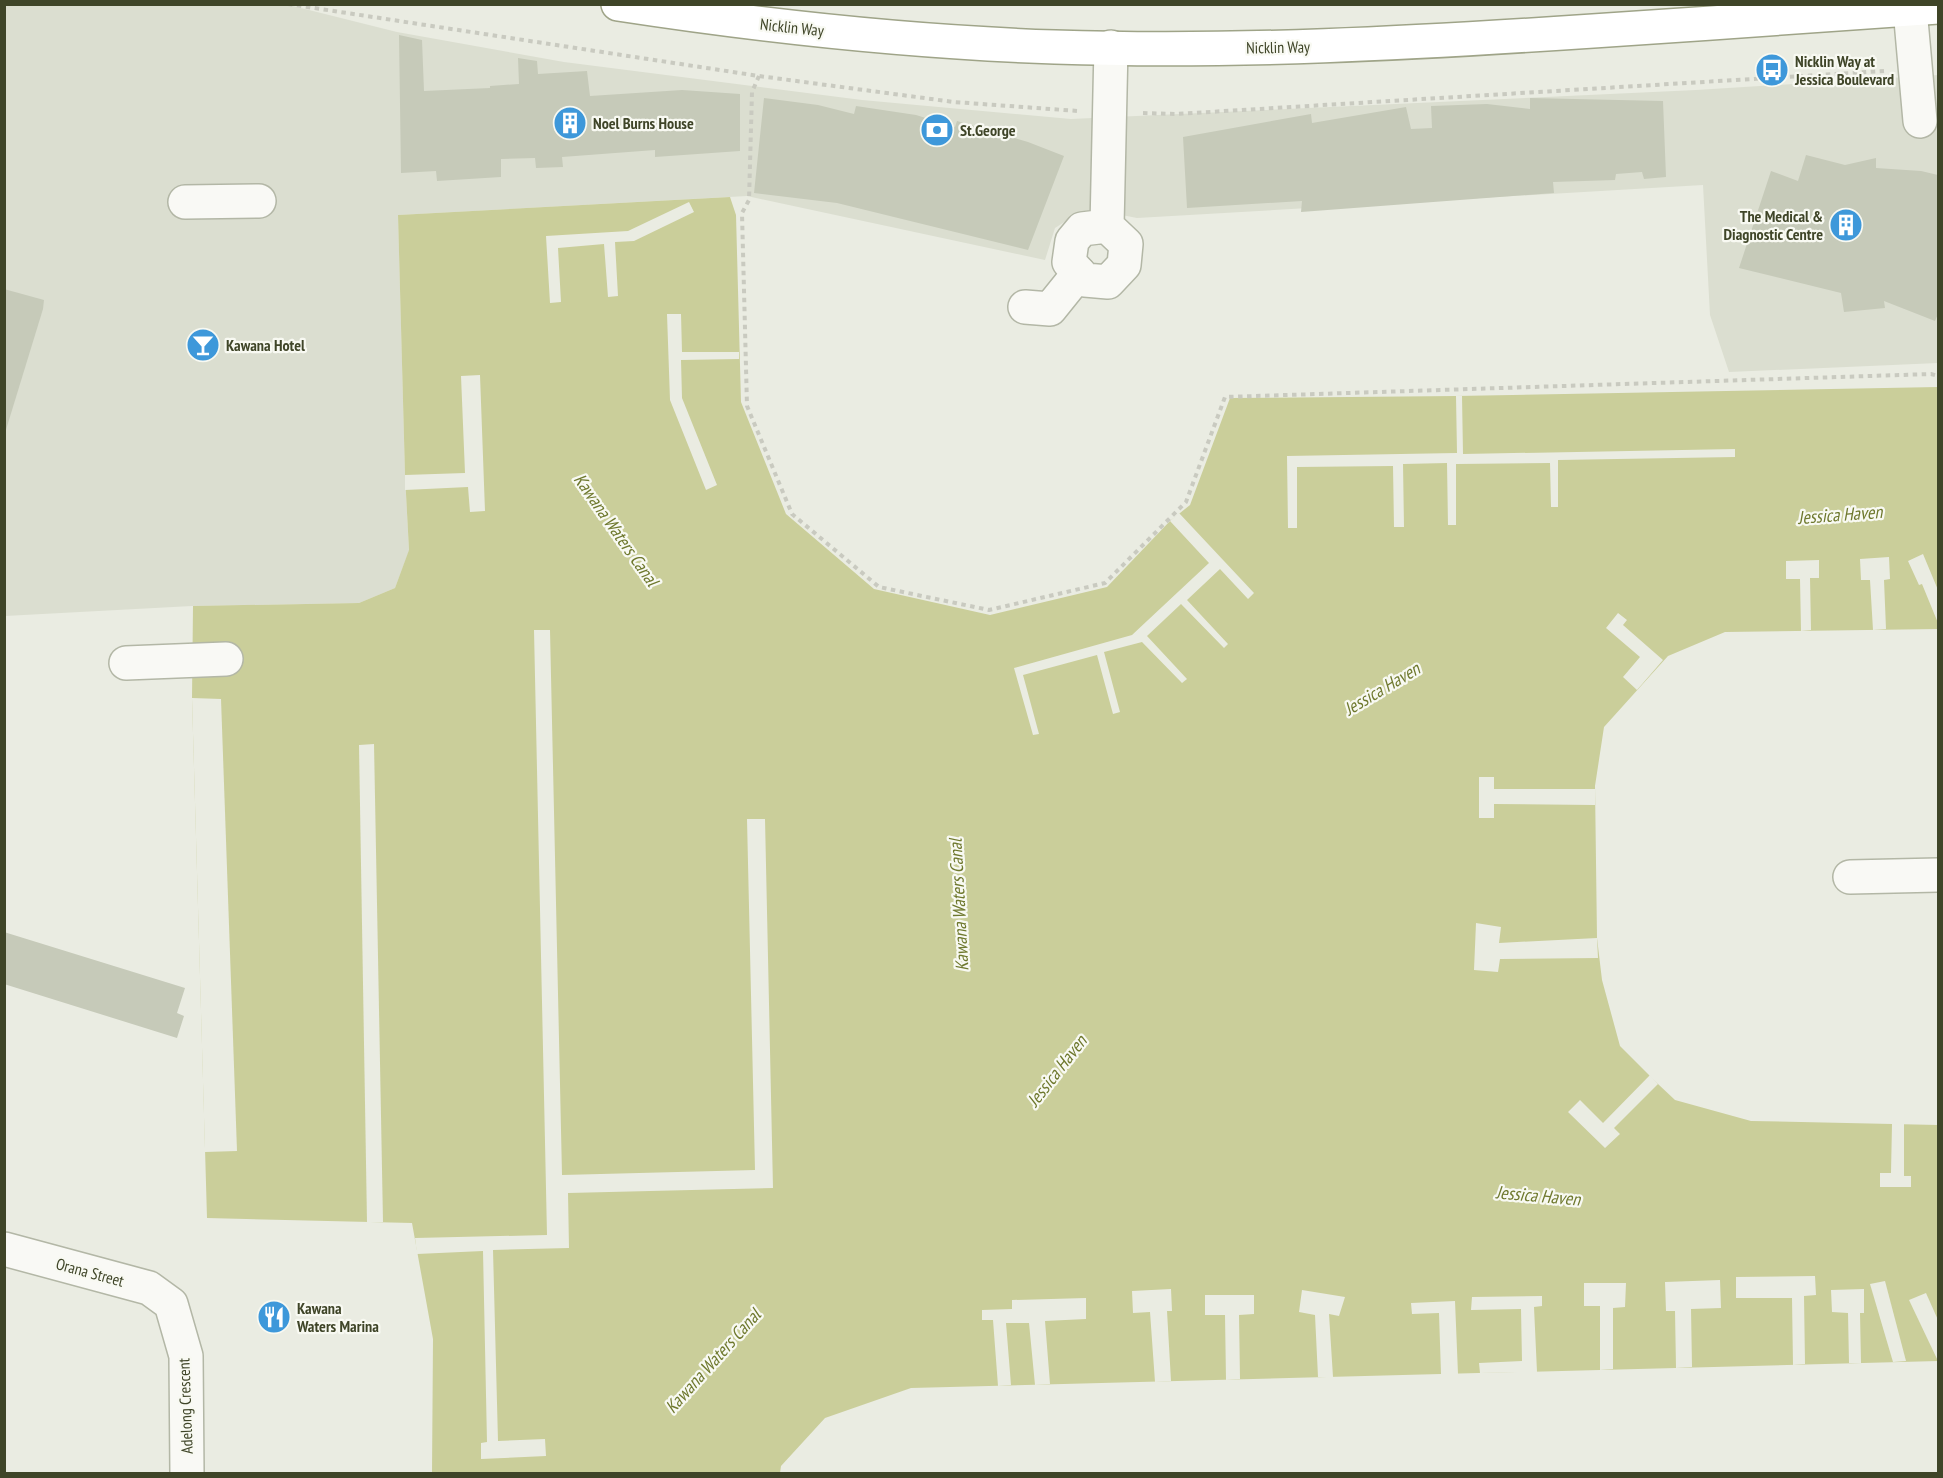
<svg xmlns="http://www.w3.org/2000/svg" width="1943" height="1478" viewBox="0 0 1943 1478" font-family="'PT Sans Narrow',sans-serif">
<rect width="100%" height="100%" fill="#eaece2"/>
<path fill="#dbded0" d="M5,5h284l108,27 167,30 298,38 209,19 625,-29 242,-15v288l-209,9 -19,-57 -7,-130 -566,33 -15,-3 -42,-3 -25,16 -10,32 -298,-64 -349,19 7,260 4,76 -14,37 -36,15 -167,3 -187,10z"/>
<path fill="#cace9a" d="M730,197l6,18 5,187 45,112 88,75 116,26 117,-28 63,-66 20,-16 40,-107 226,-2 482,-9v242l-213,3 -57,24 -64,71 -9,59 2,152 5,42 18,66 38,38 17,16 76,21 187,4v236l-1027,27 -86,30 -44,48 -1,7h-348l1,-134 -21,-116 -205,-5 -15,-520 1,-92 166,-3 36,-15 14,-38 -4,-75 -7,-260z"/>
<g fill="#eaece2">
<path d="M689,202l5,10 -60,29 -19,1 3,54 -10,1 -4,-53 -46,4 3,54 -11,1 -4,-67 82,-5z"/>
<path d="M667,314h14l1,38h57v7l-58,1 1,38 35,87 -11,5 -36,-90z"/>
<path d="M480,375l5,136 -15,1 -2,-25 -63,3v-15l60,-2 -4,-97z"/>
<path d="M1456,396h6l1,58 272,-5v8l-177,3v47h-7l-1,-44 -94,1v61h-8l-1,-62 -44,1 1,63h-10l-1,-61 -96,1v61h-9l-1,-72 170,-3z"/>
<path d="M1179,513l75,80 -6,6 -28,-30 -33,31 41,44 -4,4 -43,-44 -34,32 40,43 -5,4 -40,-41 -38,10 16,60 -7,2 -16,-59 -74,20 16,59 -6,1 -19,-67 118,-33 77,-72 -39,-42z"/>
<path d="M1923,554l15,36v33l-16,-39 -3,1 -11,-24z"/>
<path d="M1889,557l1,22 -6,1 2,49 -13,1 -3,-50h-9l-1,-21z"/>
<path d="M1819,560v18h-9l1,52 -10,1 -1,-52h-14v-18z"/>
<path d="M1618,613l9,7 -4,5 40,35 -26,30 -14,-13 17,-20 -34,-29z"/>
<path d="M534,630h16l12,545 193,-5 -8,-351h18l8,369 -205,5 1,55 -76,2 5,191 47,-2 1,17 -65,3v-16l6,-1 -4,-191 -66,3 -2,-16 132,-3z"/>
<path d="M192,698l29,1 16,452 -32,1z"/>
<path d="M374,744l9,478h-16l-8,-477z"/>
<path d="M1479,777h15v12h101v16l-101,-1v14h-15z"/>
<path d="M1476,923l25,4 -2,16 98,-5 1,20 -98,1 -2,13 -24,-2z"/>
<path d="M1650,1075l8,9 -44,44 6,6 -15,14 -37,-36 12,-12 23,23z"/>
<path d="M1892,1124h12v52h7v11h-31v-14h11z"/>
<path d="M1815,1276l1,19 -12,1 1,68 -12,1 -1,-67h-56v-21z"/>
<path d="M1720,1280l1,28 -30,1 1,58 -16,1 -1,-57h-9l-1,-29z"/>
<path d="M1885,1281l21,80 -13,1 -23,-78z"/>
<path d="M1584,1283h42l-1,24 -12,1v61l-13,1v-64h-16z"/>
<path d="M1171,1289l1,22h-5l4,70 -16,1 -5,-70 -17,1 -1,-22z"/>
<path d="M1864,1289v24h-4l1,50h-12l-1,-50 -16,-1 -1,-22z"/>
<path d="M1302,1290l43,7 -6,19 -10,-2 4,63h-15l-3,-62 -16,-3z"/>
<path d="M1926,1293l12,27v41l-29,-61z"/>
<path d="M1205,1295h49v19l-15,1 1,64 -14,1 -1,-65h-20z"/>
<path d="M1542,1296v10l-8,1 3,65 -57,1 -1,-10 43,-2 -1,-52 -50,1 1,-13z"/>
<path d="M1086,1298v21l-41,2 5,63 -15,1 -6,-62h-23l5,62 -13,1 -5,-66h-11v-10l30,-1v-9z"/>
<path d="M1455,1301l3,73h-17l-2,-61 -27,1 -1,-11z"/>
</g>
<g fill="#c6cab9">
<path d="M399,35l23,5 2,51 66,-3v-2l29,-2 -1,-26 19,3 1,13 49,-3 3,25 92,-6 58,4v57l-85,6v-7l-93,7 1,10 -27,1 -1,-10 -34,1v18l-64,4 -1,-10 -35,2z"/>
<path d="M764,98l54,7 36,9 2,-8 60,9 39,12 2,-6 71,21 36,14 -36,94 -191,-47 -83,-10z"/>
<path d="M1530,98l133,3 3,76 -22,2 -2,-7 -26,2 -1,6 -62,2 1,11 -253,19 1,-11 -115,7 -4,-71 128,-23 1,9 94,-16 5,22 21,-1 -1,-22 56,-2 43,5z"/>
<path d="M1806,155l39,10 31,-7v10l45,3 17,4v139l-3,7 -51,-20 1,7 -41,4 -3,-19 -102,-25 32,-97 27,10z"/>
<path d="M4,289l40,11 -1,9 -38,124z"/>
<path d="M4,932l181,56 -8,25 7,3 -7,22 -173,-54z"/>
</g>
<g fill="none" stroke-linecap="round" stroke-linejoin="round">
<g stroke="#b3b7a6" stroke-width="36">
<g id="minor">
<path d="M1910,9l10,112"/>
<path d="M185,202l74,-1"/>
<path d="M1107,226l-25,3 -10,12 -3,21 16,18 23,2 16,-17 2,-21 -19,-18 4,-179"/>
<path d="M1025,307l25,2 29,-36"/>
<path d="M126,663l100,-4"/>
<path d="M1850,877l88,-2"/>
<path d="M4,1249l145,39 22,16 15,52 1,118"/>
</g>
</g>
<g stroke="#9fa488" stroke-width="36">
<path id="highway" d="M618,4c144,22 290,38 437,43 180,6 359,-4 538,-16 115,-8 230,-15 345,-24"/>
</g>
<g stroke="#c9cac0" stroke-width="4" stroke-dasharray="4.5 4.5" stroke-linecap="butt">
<path d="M288,4l471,72 195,26 124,9"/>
<path d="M759,76l-7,16 -3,108 -7,13 5,193 45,108 87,73 110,23 116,-27 81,-81 39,-105 706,-23 7,2"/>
<path d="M1143,113l33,1 708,-43"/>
</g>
<use href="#minor" stroke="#f9f9f5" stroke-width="33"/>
<use href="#highway" stroke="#fff" stroke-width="33"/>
</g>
<defs>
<g id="bus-disc" transform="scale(1.725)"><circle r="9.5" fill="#3e98da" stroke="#f8f9f2"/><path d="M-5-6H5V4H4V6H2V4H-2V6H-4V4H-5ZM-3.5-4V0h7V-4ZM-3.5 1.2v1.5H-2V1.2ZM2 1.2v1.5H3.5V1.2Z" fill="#fff"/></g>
<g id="building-disc" transform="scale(1.725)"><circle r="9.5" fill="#3e98da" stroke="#f8f9f2"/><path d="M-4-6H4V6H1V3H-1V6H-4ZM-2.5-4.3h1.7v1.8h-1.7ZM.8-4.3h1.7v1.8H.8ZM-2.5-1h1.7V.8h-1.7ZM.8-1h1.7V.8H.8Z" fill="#fff"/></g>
<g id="bank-disc" transform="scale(1.725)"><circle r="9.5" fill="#3e98da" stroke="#f8f9f2"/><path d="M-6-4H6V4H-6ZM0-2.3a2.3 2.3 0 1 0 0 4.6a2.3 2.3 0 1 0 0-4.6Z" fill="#fff"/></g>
<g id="bar-disc" transform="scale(1.725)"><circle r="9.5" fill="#3e98da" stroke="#f8f9f2"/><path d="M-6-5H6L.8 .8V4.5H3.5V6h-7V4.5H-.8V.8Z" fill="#fff"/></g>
<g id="restaurant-disc" transform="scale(1.725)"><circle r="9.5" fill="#3e98da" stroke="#f8f9f2"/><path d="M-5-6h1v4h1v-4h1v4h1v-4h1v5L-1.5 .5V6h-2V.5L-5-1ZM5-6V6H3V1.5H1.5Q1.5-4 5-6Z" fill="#fff"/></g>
</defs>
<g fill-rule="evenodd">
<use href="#bus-disc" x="1772" y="70"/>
<use href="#building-disc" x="570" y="123"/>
<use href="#bank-disc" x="937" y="130"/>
<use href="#building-disc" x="1846" y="225"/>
<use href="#bar-disc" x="203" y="345"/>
<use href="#restaurant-disc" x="274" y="1317"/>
</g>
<g text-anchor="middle" stroke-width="4.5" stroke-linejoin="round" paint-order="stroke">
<g font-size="16" fill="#3f4528" stroke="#f8f9f2">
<text transform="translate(792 27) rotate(6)" y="6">Nicklin Way</text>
<text transform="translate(1278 47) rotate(-1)" y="6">Nicklin Way</text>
<text transform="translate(90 1272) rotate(15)" y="6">Orana Street</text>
<text transform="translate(185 1406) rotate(-92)" y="6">Adelong Crescent</text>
</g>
<g font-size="16" font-weight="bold" fill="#3f4528" stroke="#f8f9f2" text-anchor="start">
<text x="1795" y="67">Nicklin Way at<tspan x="1795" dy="18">Jessica Boulevard</tspan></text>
<text x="593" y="129">Noel Burns House</text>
<text x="960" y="136">St.George</text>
<text x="1823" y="222" text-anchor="end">The Medical &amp;<tspan x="1823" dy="18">Diagnostic Centre</tspan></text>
<text x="226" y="351">Kawana Hotel</text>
<text x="297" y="1314">Kawana<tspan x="297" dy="18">Waters Marina</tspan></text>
</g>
<g font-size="18" font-style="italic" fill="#6e782d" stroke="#f8f9f2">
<text transform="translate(1840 515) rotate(-4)" y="6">Jessica Haven</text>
<text transform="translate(616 530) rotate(55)" y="6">Kawana Waters Canal</text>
<text transform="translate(1382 689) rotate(-31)" y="6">Jessica Haven</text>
<text transform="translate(959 905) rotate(-93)" y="6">Kawana Waters Canal</text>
<text transform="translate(1057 1071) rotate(-52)" y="6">Jessica Haven</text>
<text transform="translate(1538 1196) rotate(5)" y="6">Jessica Haven</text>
<text transform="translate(713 1361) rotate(-48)" y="6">Kawana Waters Canal</text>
</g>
</g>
<rect width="1943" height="1478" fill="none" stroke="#3f4528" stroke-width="12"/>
</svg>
